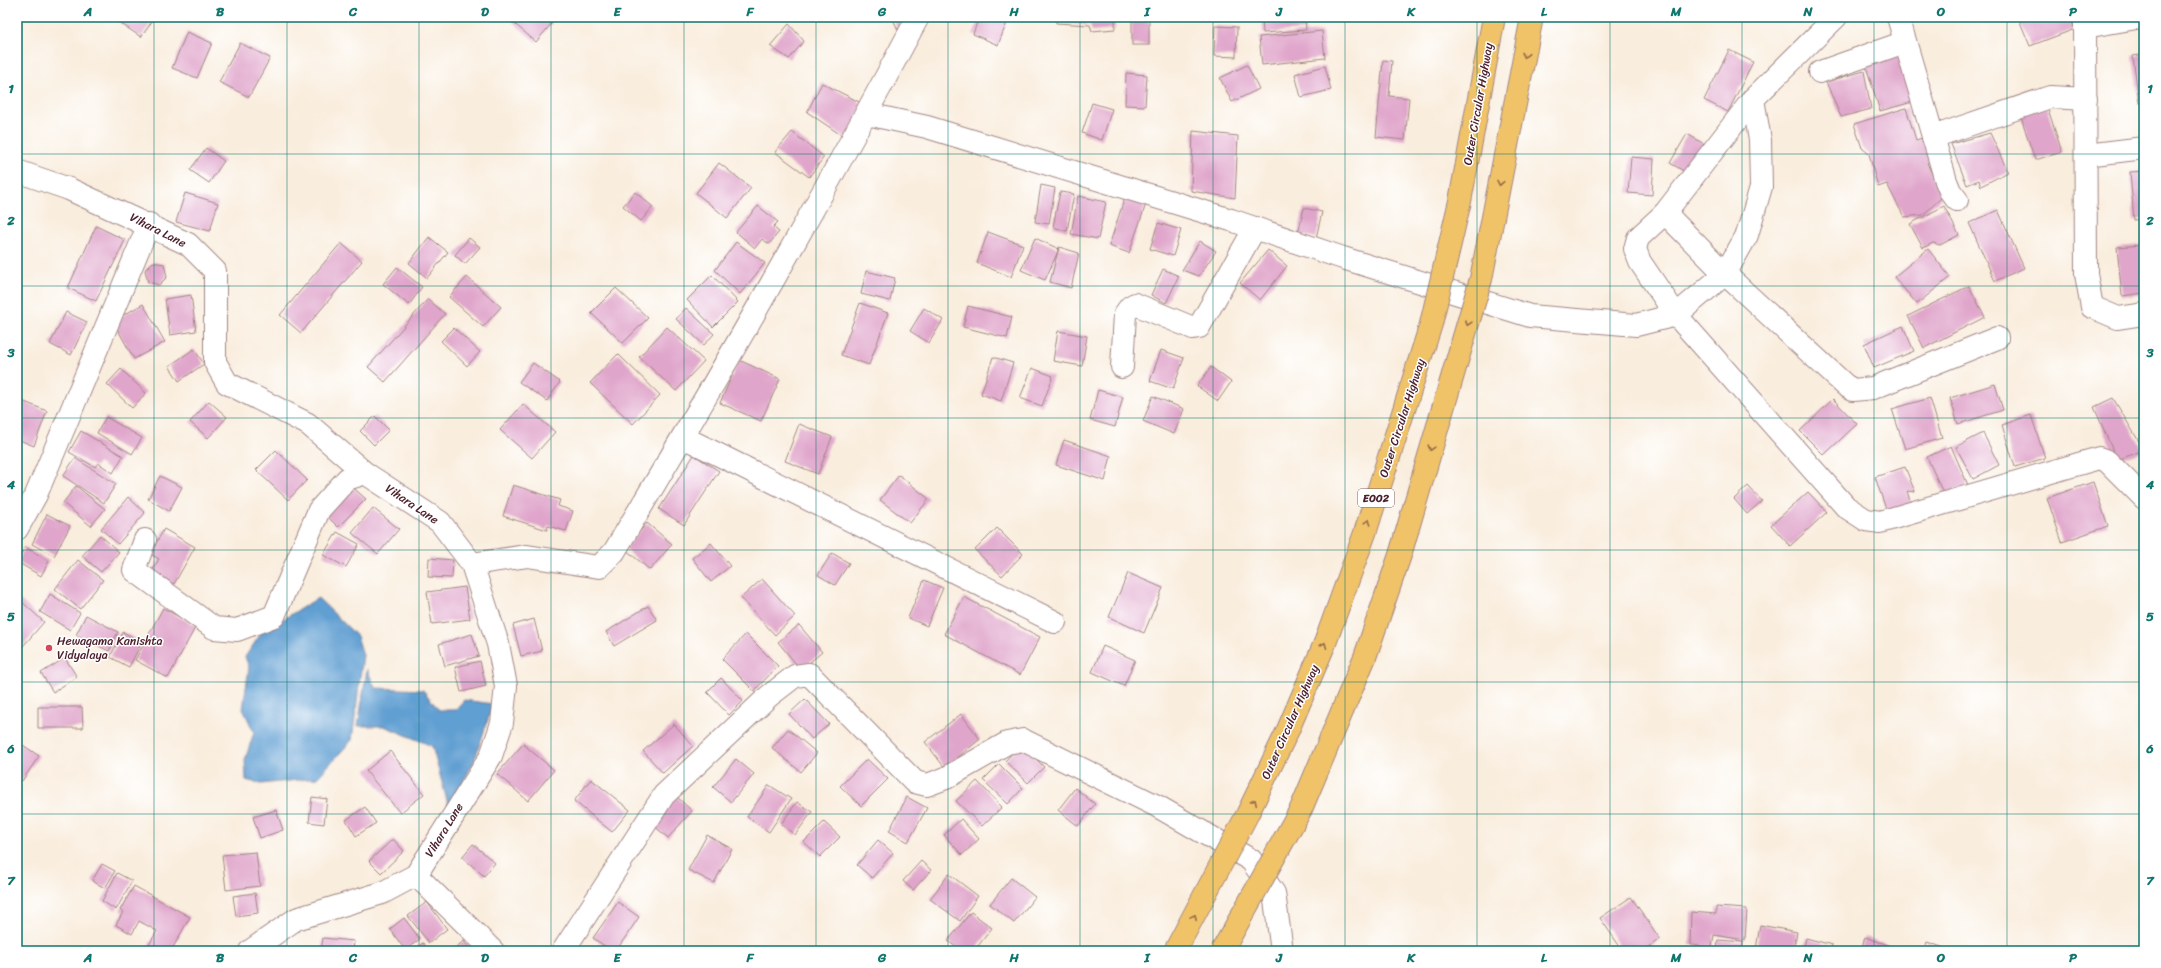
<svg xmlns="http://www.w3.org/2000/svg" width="2161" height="968" viewBox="0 0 2161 968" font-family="Sriracha,sans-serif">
<rect width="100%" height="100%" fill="#fff"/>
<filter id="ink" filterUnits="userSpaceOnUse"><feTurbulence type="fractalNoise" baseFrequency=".025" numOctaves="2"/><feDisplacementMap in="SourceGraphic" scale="8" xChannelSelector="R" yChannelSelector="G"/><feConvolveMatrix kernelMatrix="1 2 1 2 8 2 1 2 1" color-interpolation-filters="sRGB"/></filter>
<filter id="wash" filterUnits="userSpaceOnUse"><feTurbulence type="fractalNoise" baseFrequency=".012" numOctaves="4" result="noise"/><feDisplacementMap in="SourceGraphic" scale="16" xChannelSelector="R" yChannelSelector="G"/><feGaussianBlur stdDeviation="0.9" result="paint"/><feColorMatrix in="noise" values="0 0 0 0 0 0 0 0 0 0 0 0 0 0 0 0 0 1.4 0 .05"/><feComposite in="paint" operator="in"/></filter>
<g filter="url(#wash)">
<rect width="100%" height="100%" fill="#f9eddd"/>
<g fill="#619fd2" stroke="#565f7e">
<path d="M318,598l39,38 6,19 -11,85 -35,38 -56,6 -15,-4 -1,-20 9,-28 -11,-23 6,-42 -4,-10 17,-25z"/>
<path d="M367,669l8,19 48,2 16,20h16l9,-10 29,4 -19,58 -25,46 -17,-62 -48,-20h-26z"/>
</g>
<g id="blocks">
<g fill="#e0a5cb">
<path d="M111,17h44l-14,20z"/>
<path d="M511,17h26l15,6 -16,19 -27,-23z"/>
<path d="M892,17h14l-8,13z"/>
<path d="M979,17h30l-11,28 -25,-11z"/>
<path d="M1056,17h59v12l-23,2 -2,-6 -34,-2z"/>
<rect x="1132" y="17" width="17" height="28"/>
<path d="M1262,17h43l1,13 -43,3z"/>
<path d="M2018,17h52l5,12 -45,17z"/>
<path d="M789,24l15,17 -15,18 -19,-13z"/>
<path d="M1215,26l22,1 -1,30 -22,-1z"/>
<path d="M1322,31l3,27 -63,7 -3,-28z"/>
<path d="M187,32l25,11 -15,35 -25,-10z"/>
<path d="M240,43l30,15 -21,39 -30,-15z"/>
<path d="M1729,50l24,12 -25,50 -24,-12z"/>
<path d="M1901,52l15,49 -36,10 -15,-48z"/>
<path d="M2144,54v48l-5,1 -6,-47z"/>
<path d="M1383,60l9,1 -3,35 20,2 -4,42 -29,-3z"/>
<path d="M1247,65l12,24 -27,13 -12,-24z"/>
<path d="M1325,66l6,24 -30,7 -6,-23z"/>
<path d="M1864,71l7,38 -30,8 -15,-35z"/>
<path d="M1126,73l21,2 -2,31 -20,-1z"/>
<path d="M822,83l41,21 -16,35 -40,-27z"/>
<path d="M1092,103l20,6 -10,31 -20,-7z"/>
<path d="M2047,106l15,46 -27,8 -15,-46z"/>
<path d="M1906,108l10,32 9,-3 7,21 -5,5 15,34 -19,18 -19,2 -17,-33 -9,3 -9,-33 -7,-6 -8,-24z"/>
<path d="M1193,131l45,5 -3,62 -44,-7z"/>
<path d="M792,132l32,25 -15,20 -34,-25z"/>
<path d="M1990,133l18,39 -27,14 -2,-6 -12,5 -16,-41z"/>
<path d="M1687,134l19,11 -17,29 -19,-11z"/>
<path d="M206,148l18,13 -15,22 -19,-13z"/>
<path d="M1631,157l23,2 -2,36 -24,-2z"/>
<path d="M719,163l32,25 -24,30 -31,-25z"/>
<path d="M2144,171v48l-10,1 -4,-48z"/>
<path d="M1041,185l14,3 -6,36 -14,-2z"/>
<path d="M635,192l18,15 -12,14 -18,-15z"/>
<path d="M1060,192l14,2 -7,37 -14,-4z"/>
<path d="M185,193l33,10 -8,28 -34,-9z"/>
<path d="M1078,196l28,6 -8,37 -27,-5z"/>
<path d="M1125,197l21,7 -17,49 -20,-7z"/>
<path d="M758,206l20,16 -5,5 6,5 -10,12 -7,-5 -7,9 -19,-16z"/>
<path d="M1944,206l15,29 -19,10 -7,-2 -10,5 -13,-24z"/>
<path d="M1304,208l18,4 -6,26 -18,-4z"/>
<path d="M1998,210l26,58 -29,13 -26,-58z"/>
<path d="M1158,223l23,7 -8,26 -23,-7z"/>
<path d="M96,226l29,14 -29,61 -28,-13z"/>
<path d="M988,232l35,13 -12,32 -34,-14z"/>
<path d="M429,237l19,15 -21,26 -18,-15z"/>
<path d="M469,238l11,9 -15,17 -10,-9z"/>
<path d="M1035,238l24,11 -14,31 -24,-10z"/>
<path d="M1200,241l16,10 -17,25 -17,-6z"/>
<path d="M736,242l29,21 -25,31 -25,-24z"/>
<path d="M341,243l21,18 -61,72 -21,-18z"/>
<path d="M2143,245l1,48 -22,3 -5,-49z"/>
<path d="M1059,247l20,6 -8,35 -21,-6z"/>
<path d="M1928,249l22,28 -33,27 -23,-27z"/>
<path d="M1268,250l19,16 -27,34 -20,-17z"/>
<path d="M153,262l11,2 3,13 -8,8 -11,-3 -3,-12z"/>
<path d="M397,267l25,20 -13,18 -26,-21z"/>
<path d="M1163,269l16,7 -13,27 -15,-8z"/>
<path d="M866,271l29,7 -5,23 -29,-7z"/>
<path d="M712,275l26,27 -25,25 -26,-27z"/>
<path d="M467,277l34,30 -18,20 -34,-30z"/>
<path d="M1969,286l16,31 -61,31 -16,-32z"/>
<path d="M616,288l32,30 -25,25 -32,-30z"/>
<path d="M191,295l5,36 -26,4 -5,-36z"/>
<path d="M428,299l17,15 -60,68 -17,-15z"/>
<path d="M860,303l28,10 -19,52 -28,-10z"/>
<path d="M143,304l22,38 -31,17 -21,-38z"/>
<path d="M968,306l44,11 -5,21 -44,-11z"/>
<path d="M686,308l28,26 -10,11 -28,-26z"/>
<path d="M924,308l19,12 -14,23 -19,-12z"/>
<path d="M66,312l21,10 -16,33 -21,-11z"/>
<path d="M1903,326l11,25 -40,17 -10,-24z"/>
<path d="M667,327l37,34 -28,30 -37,-34z"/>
<path d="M454,328l26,24 -13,14 -26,-25z"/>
<path d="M1058,331l29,5 -5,30 -29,-5z"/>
<path d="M194,349l10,15 -25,17 -10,-15z"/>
<path d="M1161,350l23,8 -11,31 -23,-8z"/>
<path d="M618,354l42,41 -27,29 -43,-41z"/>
<path d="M993,357l20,6 -12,38 -20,-7z"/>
<path d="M739,360l41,19 -19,42 -41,-18z"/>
<path d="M533,363l27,19 -13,19 -28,-19z"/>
<path d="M1211,367l20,15 -13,19 -21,-15z"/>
<path d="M1032,368l21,8 -11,30 -22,-8z"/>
<path d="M121,369l25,24 -14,15 -25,-24z"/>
<path d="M1995,384l8,26 -45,14 -8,-26z"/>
<path d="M1098,390l25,7 -8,30 -25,-7z"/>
<path d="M1153,396l31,13 -10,25 -31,-13z"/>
<path d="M1930,398l12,40 -37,11 -13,-40z"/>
<path d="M2113,398l31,52 -27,10 -23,-53z"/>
<path d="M17,399l30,12 -13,35 -17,-7z"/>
<path d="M1833,399l24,25 -33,31 -24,-24z"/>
<path d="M209,401l18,16 -19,21 -18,-16z"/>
<path d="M523,404l32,28 -23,26 -32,-28z"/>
<path d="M2031,415l14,43 -30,9 -13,-42z"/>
<path d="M375,416l14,14 -15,15 -14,-14z"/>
<path d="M106,417l36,21 -10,16 -35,-21z"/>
<path d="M799,424l33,13 -14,37 -33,-13z"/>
<path d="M81,431l42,25 -10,17 -15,-10 -3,4 -26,-15z"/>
<path d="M1983,433l16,32 -26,14 -17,-32z"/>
<path d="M1064,440l47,16 -6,25 -49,-16z"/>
<path d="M1951,446l17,39 -24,10 -17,-38z"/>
<path d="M276,450l31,30 -19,20 -32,-30z"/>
<path d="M694,455l25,16 -35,54 -25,-16z"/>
<path d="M75,458l41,26 -12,19 -41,-27z"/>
<path d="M1905,467l10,25 -8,-1 5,16 -24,8 -13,-38z"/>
<path d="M2144,472v16l-8,-8z"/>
<path d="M899,475l30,24 -19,24 -30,-23z"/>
<path d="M160,476l22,11 -13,24 -21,-12z"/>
<path d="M2093,482l15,44 -46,16 -15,-44z"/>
<path d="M349,484l17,15 -28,28 -16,-16z"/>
<path d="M513,485l47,15 -2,6 15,5 -7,20 -18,-5 -1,4 -44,-14z"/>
<path d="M76,486l29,23 -14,17 -28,-23z"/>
<path d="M1748,486l14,15 -15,13 -13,-15z"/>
<path d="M1808,492l19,20 -37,34 -19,-21z"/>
<path d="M128,497l17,16 -27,31 -17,-15z"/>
<path d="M373,508l26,21 -21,25 -26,-21z"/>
<path d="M47,514l23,12 -16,30 -22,-12z"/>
<path d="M647,523l25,21 -22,26 -25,-21z"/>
<path d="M997,528l26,26 -21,22 -27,-26z"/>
<path d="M164,529l31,18 -21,37 -22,-13 7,-12 -9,-5z"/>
<path d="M337,532l22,12 -13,23 -23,-12z"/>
<path d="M100,535l19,17 -18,20 -19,-16z"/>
<path d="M711,543l19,23 -19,16 -19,-24z"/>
<path d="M25,547l24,14 -8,15 -24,-14z"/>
<path d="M832,553l17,10 -14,22 -17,-10z"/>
<path d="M429,558l24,2 -1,18 -24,-1z"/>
<path d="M78,560l25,20 -23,29 -25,-20z"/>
<path d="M1128,573l35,15 -19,45 -35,-16z"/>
<path d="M762,579l33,37 -20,19 -34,-37z"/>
<path d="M924,580l19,8 -16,38 -19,-8z"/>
<path d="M465,587l5,32 -38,5 -5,-32z"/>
<path d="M50,594l30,19 -10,17 -30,-18z"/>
<path d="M964,597l76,40 -20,38 -76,-41z"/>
<path d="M19,599l25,23 -27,31v-52z"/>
<path d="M648,606l9,14 -43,26 -8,-14z"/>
<path d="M163,608l33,18 -28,52 -33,-18z"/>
<path d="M86,615l32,17 -9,19 -33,-16z"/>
<path d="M534,619l8,32 -21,5 -8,-31z"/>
<path d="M799,625l23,27 -21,18 -23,-28z"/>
<path d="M123,632l19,10 -13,25 -19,-10z"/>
<path d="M472,634l7,22 -34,10 -6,-22z"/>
<path d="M746,634l32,32 -24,25 -32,-32z"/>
<path d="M1103,646l32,14 -11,26 -32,-14z"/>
<path d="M65,658l12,19 -24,15 -12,-19z"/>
<path d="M480,661l6,25 -25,6 -6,-25z"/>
<path d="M721,678l22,23 -14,14 -22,-23z"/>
<path d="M805,699l24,25 -17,15 -23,-25z"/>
<path d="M38,707h44l1,21h-45z"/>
<path d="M961,714l19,25 -35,29 -20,-26z"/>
<path d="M674,724l19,22 -30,27 -20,-22z"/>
<path d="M788,729l29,24 -16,19 -29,-24z"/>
<path d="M17,741l22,15 -17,25 -5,-4z"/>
<path d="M523,744l31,26 -26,31 -31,-27z"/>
<path d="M1021,744l23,23 -16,16 -23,-22z"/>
<path d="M390,751l34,43 -24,19 -34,-42z"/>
<path d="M736,759l18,15 -23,28 -18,-15z"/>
<path d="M867,759l21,20 -27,27 -21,-20z"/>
<path d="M999,764l24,24 -15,16 -25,-24z"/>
<path d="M591,779l39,31 -18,22 -38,-31z"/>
<path d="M977,781l25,26 -20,19 -26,-25z"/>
<path d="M769,785l22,14 -22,33 -22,-15z"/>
<path d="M1075,788l20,16 -17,22 -20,-16z"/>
<path d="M675,795l17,16 -24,27 -17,-15z"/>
<path d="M312,797l15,2 -3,25 -15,-2z"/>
<path d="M907,797l20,11 -19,34 -19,-11z"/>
<path d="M797,802l15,10 -17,23 -14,-11z"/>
<path d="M365,807l11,16 -20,13 -10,-16z"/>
<path d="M276,810l7,20 -23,8 -7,-21z"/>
<path d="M961,819l18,20 -17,16 -18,-20z"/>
<path d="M824,822l16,15 -20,20 -16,-15z"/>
<path d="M707,835l25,14 -18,34 -26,-13z"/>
<path d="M393,839l11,12 -23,22 -12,-12z"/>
<path d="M878,840l15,13 -21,25 -15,-13z"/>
<path d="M473,844l22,19 -11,13 -22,-19z"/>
<path d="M256,852l4,34 -34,4 -4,-35z"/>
<path d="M921,861l10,9 -18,20 -10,-9z"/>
<path d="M102,864l13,7 -10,17 -13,-7z"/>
<path d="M117,873l15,8 -16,29 -14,-9z"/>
<path d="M949,874l29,22 -18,25 -30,-22z"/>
<path d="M1011,878l24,19 -21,26 -24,-19z"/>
<path d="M134,886l56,31 -19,34h-19l-5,-3 10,-17 -18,-10 -7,13 -16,-9 7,-13 -3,-2z"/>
<path d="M255,893l3,20 -22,3 -3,-20z"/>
<path d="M1631,897l29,42 -18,12h-19l-23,-33z"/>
<path d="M427,902l20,27 -18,14 -21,-27z"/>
<path d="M618,902l21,15 -23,34h-4l-19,-13z"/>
<path d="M1716,907l31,2 -2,31 -31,-5 -2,12 -22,-2 1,-33 25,2z"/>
<path d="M971,912l21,16 -18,23h-13l-13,-10z"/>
<path d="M404,918l16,21 -15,11 -15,-21z"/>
<path d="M1760,925l37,7 -3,19 -38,-2z"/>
<path d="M1865,937l41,14h-45z"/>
<path d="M323,938l31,3 -1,10h-32z"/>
<path d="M1806,938l26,7 -2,6h-27z"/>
<path d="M1718,940l25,2 -1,9h-25z"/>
<path d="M464,941l8,10h-21z"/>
<path d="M1927,942l27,9h-30z"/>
<path d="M423,943l6,8h-17z"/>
</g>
</g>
</g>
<g filter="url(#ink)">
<use href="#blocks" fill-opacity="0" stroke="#a28684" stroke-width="1"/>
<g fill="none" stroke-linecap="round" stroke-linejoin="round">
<g stroke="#a28684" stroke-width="24">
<g id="street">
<path d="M1836,17l-83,82 -88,114 -27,25 -3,11 5,13 36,53 170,192 20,13 14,2 219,-64 8,3 37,37"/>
<path d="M1898,17l48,164 4,10 7,9"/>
<path d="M2085,17l1,257 6,33 26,11 26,-4"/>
<path d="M2085,27l57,-10"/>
<path d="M1820,72l85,-30"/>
<path d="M867,114l60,13 304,93 112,38 187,58 106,9 40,-10 49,-41 22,-39 14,-48 -1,-47 -7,-41"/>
<path d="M1933,137l117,-40 36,2"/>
<path d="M2086,155l58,-7"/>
<path d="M17,171l52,18 119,55 27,27v91l12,21 81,41 57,49 75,49 32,42 26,80 8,42 -4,37 -11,33 -75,119 -34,18 -86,26 -46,32"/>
<path d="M1665,213l60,61 120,111 8,5 20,-2 124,-50"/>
<path d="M1122,367l3,-53 5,-7 5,-3 58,24 6,-1 56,-99"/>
<path d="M683,437l372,185"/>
<path d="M17,529l19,-34 113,-271"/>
<path d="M145,540l-11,30 80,58 23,2 37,-14 45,-106 28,-31 18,-6"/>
<path d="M472,564l55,-8 72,11 15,-15c106,-176 208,-354 304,-535"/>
<path d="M416,875l77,76"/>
<path d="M563,951l101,-156 105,-99 26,-20 14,-2 106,108 12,3 19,-7 61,-35 16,-3 134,66 94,54 23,33 8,58"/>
</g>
</g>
<use href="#street" stroke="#fff" stroke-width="22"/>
<g stroke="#a28684" stroke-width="24" stroke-linecap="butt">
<g id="highway-bridge">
<path d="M1175,951l72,-136 40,-83 38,-89 40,-110 66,-209 29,-123 34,-184"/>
<path d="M1222,951l79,-142 64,-152 35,-102 81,-276 51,-262"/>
</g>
</g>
<use href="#highway-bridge" stroke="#f0c369" stroke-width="22"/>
</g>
<defs><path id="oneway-chevron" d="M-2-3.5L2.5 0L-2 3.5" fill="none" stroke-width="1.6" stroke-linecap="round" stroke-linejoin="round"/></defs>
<g stroke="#956947">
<use href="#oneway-chevron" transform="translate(1525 55) rotate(101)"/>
<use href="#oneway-chevron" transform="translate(1500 183) rotate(101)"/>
<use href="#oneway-chevron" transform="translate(1468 323) rotate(106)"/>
<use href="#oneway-chevron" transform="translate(1431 448) rotate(106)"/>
<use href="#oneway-chevron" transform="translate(1368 522) rotate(-72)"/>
<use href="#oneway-chevron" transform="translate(1324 645) rotate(-68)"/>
<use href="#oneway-chevron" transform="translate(1254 802) rotate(-64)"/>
<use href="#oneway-chevron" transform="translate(1194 917) rotate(-62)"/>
</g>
</g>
<path fill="none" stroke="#0f766e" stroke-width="1" stroke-opacity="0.55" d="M154,17v934M287,17v934M419,17v934M551,17v934M684,17v934M816,17v934M948,17v934M1080,17v934M1213,17v934M1345,17v934M1477,17v934M1610,17v934M1742,17v934M1874,17v934M2007,17v934M17,154h2127M17,286h2127M17,418h2127M17,550h2127M17,682h2127M17,814h2127"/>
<circle fill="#d1495b" stroke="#fff" stroke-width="1.5" cx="49" cy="648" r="4"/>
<g text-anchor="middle" stroke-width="3" stroke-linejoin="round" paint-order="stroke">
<rect fill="#fff" stroke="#80626b" stroke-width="1" x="1358" y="489" width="36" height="18" rx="3"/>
<g font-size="11" font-weight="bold" fill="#4a1f2b">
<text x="1376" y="502">E002</text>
</g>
<g font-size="12" fill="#4a1f2b" stroke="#fff">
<text transform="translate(1478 104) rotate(-80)" y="4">Outer Circular Highway</text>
<text transform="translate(158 230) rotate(27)" y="4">Vihara Lane</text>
<text transform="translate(1402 418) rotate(-72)" y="4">Outer Circular Highway</text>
<text transform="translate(412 504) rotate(34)" y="4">Vihara Lane</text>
<text transform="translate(1290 722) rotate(-66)" y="4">Outer Circular Highway</text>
<text transform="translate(444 830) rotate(-58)" y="4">Vihara Lane</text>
</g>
<g font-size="12" fill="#4a1f2b" stroke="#fff" text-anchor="start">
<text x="57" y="645">Hewagama Kanishta<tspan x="57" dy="14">Vidyalaya</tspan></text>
</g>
</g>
<rect width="2161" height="968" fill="none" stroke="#fff" stroke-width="44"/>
<rect x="22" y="22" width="2117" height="924" fill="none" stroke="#0f766e" stroke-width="1.5"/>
<g font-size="13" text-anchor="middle" font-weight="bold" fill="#0f766e">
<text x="88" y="16">A</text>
<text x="220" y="16">B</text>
<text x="353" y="16">C</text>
<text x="485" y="16">D</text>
<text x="617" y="16">E</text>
<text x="750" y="16">F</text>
<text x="882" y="16">G</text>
<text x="1014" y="16">H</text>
<text x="1147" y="16">I</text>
<text x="1279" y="16">J</text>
<text x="1411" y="16">K</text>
<text x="1544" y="16">L</text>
<text x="1676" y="16">M</text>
<text x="1808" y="16">N</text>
<text x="1941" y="16">O</text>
<text x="2073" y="16">P</text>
<text x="11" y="93">1</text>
<text x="2150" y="93">1</text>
<text x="11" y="225">2</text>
<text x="2150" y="225">2</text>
<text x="11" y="357">3</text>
<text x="2150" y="357">3</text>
<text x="11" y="489">4</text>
<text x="2150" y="489">4</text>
<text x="11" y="621">5</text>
<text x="2150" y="621">5</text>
<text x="11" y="753">6</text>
<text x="2150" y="753">6</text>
<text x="11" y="885">7</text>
<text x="2150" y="885">7</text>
<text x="88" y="962">A</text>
<text x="220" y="962">B</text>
<text x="353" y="962">C</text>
<text x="485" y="962">D</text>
<text x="617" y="962">E</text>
<text x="750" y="962">F</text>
<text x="882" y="962">G</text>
<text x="1014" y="962">H</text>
<text x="1147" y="962">I</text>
<text x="1279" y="962">J</text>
<text x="1411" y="962">K</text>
<text x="1544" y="962">L</text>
<text x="1676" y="962">M</text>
<text x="1808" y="962">N</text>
<text x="1941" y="962">O</text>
<text x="2073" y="962">P</text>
</g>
</svg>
